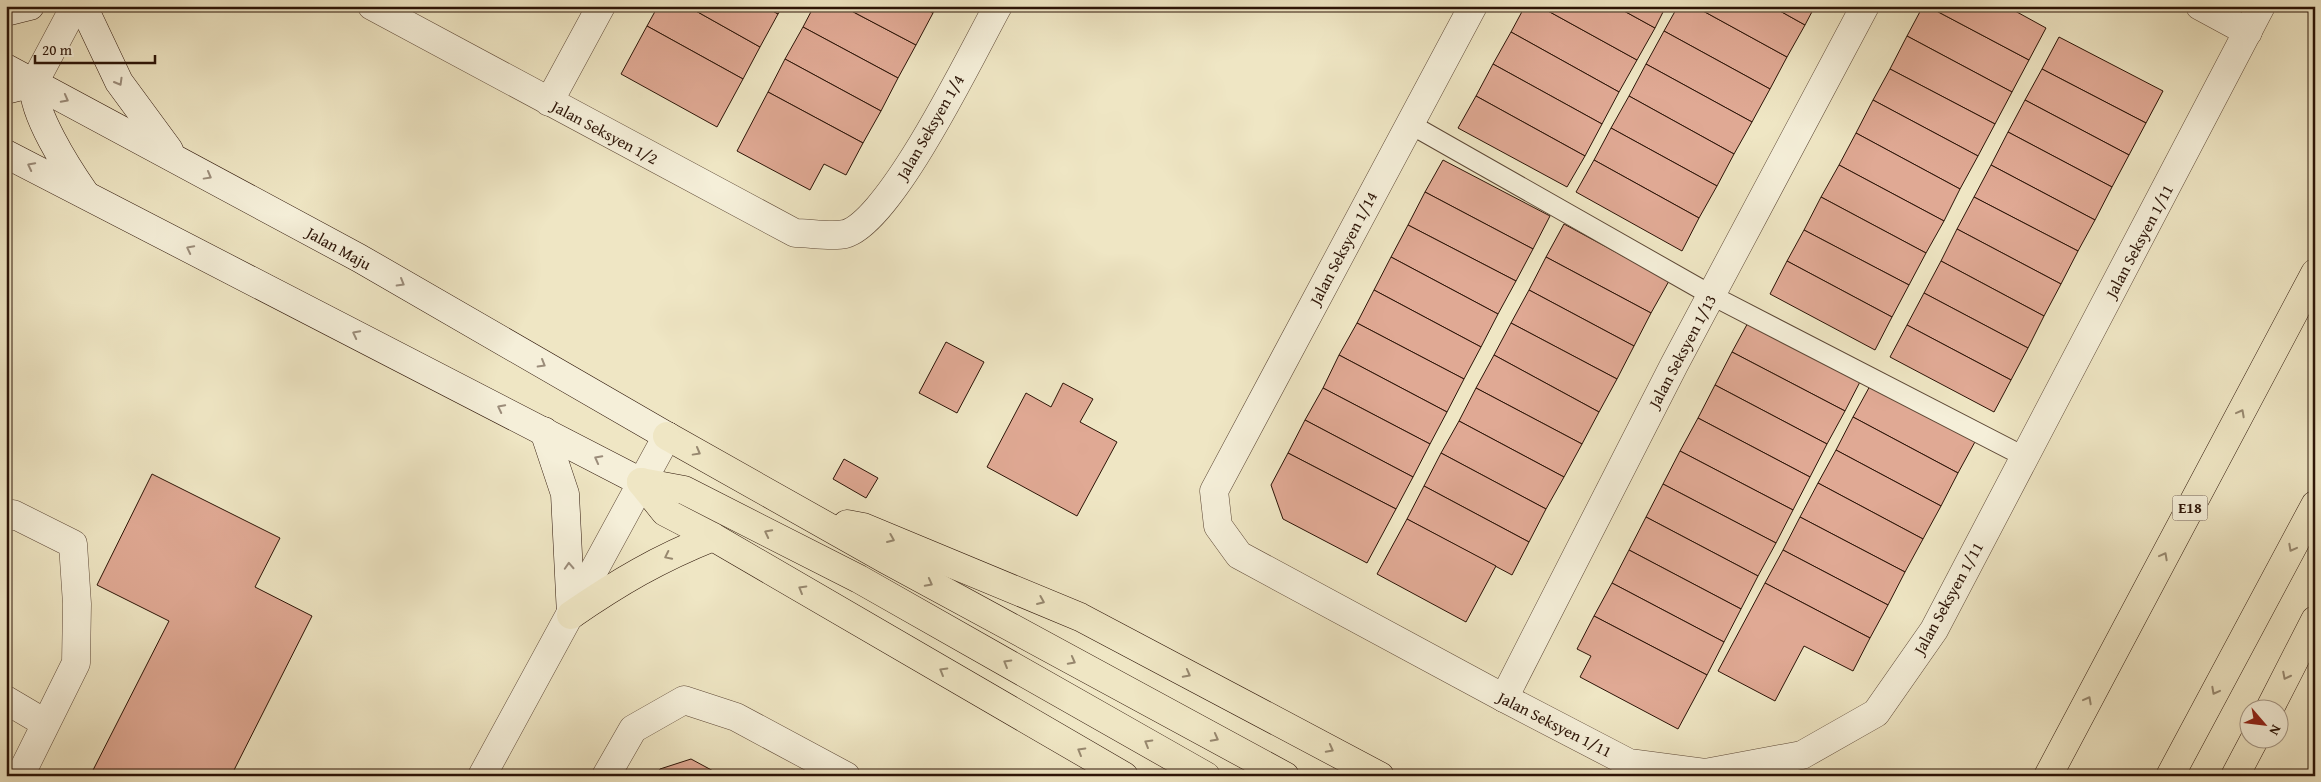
<svg xmlns="http://www.w3.org/2000/svg" width="2321" height="782" viewBox="0 0 2321 782" font-family="'Gentium Book Plus',serif">
<rect width="100%" height="100%" fill="#efe6c4"/>
<filter id="stains"><feTurbulence type="fractalNoise" baseFrequency=".004" numOctaves="4"/><feColorMatrix values="0 0 0 0 .2 0 0 0 0 .09 0 0 0 0 .02 0 0 0 .5 -.17"/></filter>
<radialGradient id="worn" r=".72"><stop offset=".6" stop-color="#630" stop-opacity="0"/><stop offset="1" stop-color="#630" stop-opacity=".3"/></radialGradient>
<g fill="#e0a994" stroke="#2c1407">
<path d="M658,6h29l73,41 -17,32 -96,-53z"/>
<path d="M687,6h77l14,8 -18,33z"/>
<path d="M764,6h19l-5,8z"/>
<path d="M814,6h28l74,39 -18,33 -95,-51z"/>
<path d="M842,6h78l13,7 -17,32z"/>
<path d="M920,6h17l-4,7z"/>
<path d="M1525,6h14l98,54 -18,32 -108,-60z"/>
<path d="M1539,6h76l40,22 -18,32z"/>
<path d="M1615,6h51l-11,22z"/>
<path d="M1678,6h16l93,51 -17,32 -106,-58z"/>
<path d="M1694,6h77l34,19 -18,32z"/>
<path d="M1771,6h44l-10,19z"/>
<path d="M1923,6h4l102,54 -17,32 -105,-56z"/>
<path d="M1927,6h79l40,22 -17,32z"/>
<path d="M647,26l96,53 -26,48 -96,-53z"/>
<path d="M803,27l95,51 -17,33 -96,-52z"/>
<path d="M1664,31l106,58 -18,33 -106,-58z"/>
<path d="M1511,32l108,60 -17,32 -109,-60z"/>
<path d="M1907,36l105,56 -17,32 -105,-55z"/>
<path d="M2059,37l104,54 -17,32 -104,-54z"/>
<path d="M785,59l96,52 -18,32 -95,-51z"/>
<path d="M1493,64l109,60 -17,32 -109,-60z"/>
<path d="M1646,64l106,58 -18,32 -105,-58z"/>
<path d="M1890,69l105,55 -17,32 -105,-56z"/>
<path d="M2042,69l104,54 -17,32 -104,-55z"/>
<path d="M768,92l95,51 -17,32 -22,-11 -14,26 -73,-39z"/>
<path d="M1476,96l109,60 -18,31 -109,-59z"/>
<path d="M1629,96l105,58 -17,32 -106,-58z"/>
<path d="M1873,100l105,56 -18,33 -104,-56z"/>
<path d="M2025,100l104,55 -17,32 -104,-55z"/>
<path d="M1611,128l106,58 -18,32 -105,-58z"/>
<path d="M2008,132l104,55 -17,33 -104,-55z"/>
<path d="M1856,133l104,56 -16,32 -105,-56z"/>
<path d="M1443,160l107,56 -17,33 -108,-57z"/>
<path d="M1594,160l105,58 -17,33 -106,-59z"/>
<path d="M1839,165l105,56 -18,32 -105,-56z"/>
<path d="M1991,165l104,55 -17,31 -104,-54z"/>
<path d="M1425,192l108,57 -17,32 -108,-56z"/>
<path d="M1821,197l105,56 -17,32 -105,-55z"/>
<path d="M1974,197l104,54 -17,33 -104,-55z"/>
<path d="M1564,224l105,57 -18,32 -105,-56z"/>
<path d="M1408,225l108,56 -18,33 -107,-57z"/>
<path d="M1957,229l104,55 -17,32 -103,-55z"/>
<path d="M1804,230l105,55 -17,32 -105,-56z"/>
<path d="M1391,257l107,57 -17,33 -107,-57z"/>
<path d="M1546,257l105,56 -17,33 -105,-56z"/>
<path d="M1787,261l105,56 -17,33 -105,-56z"/>
<path d="M1941,261l103,55 -16,32 -104,-55z"/>
<path d="M1374,290l107,57 -17,32 -107,-56z"/>
<path d="M1529,290l105,56 -17,33 -106,-56z"/>
<path d="M1924,293l104,55 -17,32 -104,-55z"/>
<path d="M1750,319l112,59 -17,33 -113,-59z"/>
<path d="M1357,323l107,56 -17,33 -108,-57z"/>
<path d="M1511,323l106,56 -18,33 -105,-57z"/>
<path d="M1907,325l104,55 -17,32 -104,-55z"/>
<path d="M946,342l38,20 -27,51 -38,-20z"/>
<path d="M1732,352l113,59 -18,33 -112,-59z"/>
<path d="M1339,355l108,57 -17,32 -107,-56z"/>
<path d="M1494,355l105,57 -17,32 -106,-56z"/>
<path d="M1063,383l30,16 -13,23 37,20 -40,74 -90,-49 39,-74 25,14z"/>
<path d="M1871,384l105,56 -18,33 -105,-56z"/>
<path d="M1715,385l112,59 -17,33 -112,-59z"/>
<path d="M1323,388l107,56 -17,33 -108,-57z"/>
<path d="M1476,388l106,56 -18,33 -105,-56z"/>
<path d="M1853,417l105,56 -17,33 -105,-56z"/>
<path d="M1698,418l112,59 -17,33 -113,-59z"/>
<path d="M1305,420l108,57 -17,32 -108,-56z"/>
<path d="M1459,421l105,56 -18,32 -105,-56z"/>
<path d="M1836,450l105,56 -18,33 -105,-56z"/>
<path d="M1680,451l113,59 -17,33 -113,-59z"/>
<path d="M1288,453l108,56 -29,54 -84,-44 -12,-34z"/>
<path d="M1441,453l105,56 -17,33 -105,-56z"/>
<path d="M844,459l34,19 -12,20 -33,-19z"/>
<path d="M152,474l128,64 -25,49 57,29 -81,160h-141l79,-155 -72,-36z"/>
<path d="M1818,483l105,56 -18,33 -105,-55z"/>
<path d="M1663,484l113,59 -18,33 -112,-59z"/>
<path d="M1424,486l105,56 -17,33 -105,-56z"/>
<path d="M1646,517l112,59 -17,33 -112,-59z"/>
<path d="M1800,517l105,55 -17,33 -105,-55z"/>
<path d="M1407,519l89,47 -30,56 -89,-48z"/>
<path d="M1629,550l112,59 -17,33 -112,-59z"/>
<path d="M1783,550l105,55 -18,33 -105,-55z"/>
<path d="M1612,583l112,59 -17,33 -113,-59z"/>
<path d="M1765,583l105,55 -17,33 -49,-25 -29,55 -57,-30z"/>
<path d="M1594,616l113,59 -29,54 -98,-52 11,-21 -14,-7z"/>
<path d="M691,759l26,14 -1,3h-60l4,-7z"/>
</g>
<g fill="none" stroke-linecap="round" stroke-linejoin="round">
<g stroke="#5d4836" stroke-width="21">
<path id="lane" d="M1410,124l301,171 314,162"/>
</g>
<g stroke="#5d4836" stroke-width="29">
<g id="street">
<path d="M372,6l423,227c14,0 37,4 50,1 46,-12 128,-183 153,-228"/>
<path d="M1473,6l-259,485 4,35 21,29 265,143 125,65 76,10 97,-18 74,-42 58,-83 327,-624"/>
<path d="M2200,6l48,26"/>
<path d="M34,83l41,-77"/>
<path d="M549,102l52,-96"/>
<path d="M6,518l7,-4 60,30 4,60 -1,59 -56,113"/>
<path d="M1504,698l170,-333 191,-359"/>
<path d="M6,700l39,23"/>
<path d="M482,776l185,-340"/>
<path d="M606,776l27,-47 51,-29 52,17 110,59"/>
</g>
</g>
<g stroke="#2c1407" stroke-width="29">
<g id="secondary">
<path d="M83,6l36,76 50,68"/>
<path d="M6,12l24,-6"/>
<path d="M6,68l353,190 308,178"/>
<path d="M6,90l28,-7c-4,27 34,86 50,109"/>
<path d="M6,154l635,328"/>
<path d="M544,431l21,63 6,121"/>
</g>
</g>
<g stroke="#2c1407" stroke-width="29">
<g id="highway">
<path d="M667,436l220,124 398,216"/>
<path d="M641,482l43,8 175,89 347,197"/>
<path d="M641,482l24,30 48,25 411,239"/>
<path d="M847,524l16,3 217,90 300,159"/>
<path d="M571,615c48,-33 87,-56 142,-78"/>
<path d="M2269,710l46,-90"/>
<path d="M2048,776l267,-503"/>
<path d="M2170,776l145,-271"/>
<path d="M2235,776l19,-36"/>
</g>
</g>
<use href="#lane" stroke="#f5efd9" stroke-width="19"/>
<use href="#street" stroke="#f5efd9" stroke-width="28"/>
<use href="#secondary" stroke="#f5efd9" stroke-width="28"/>
<use href="#highway" stroke="#efe6c4" stroke-width="28"/>
</g>
<defs><path id="oneway-chevron" d="M-2-3.5L2.5 0L-2 3.5" fill="none" stroke-width="1.6" stroke-linecap="round" stroke-linejoin="round" transform="scale(1.25)"/></defs>
<g stroke="#9b8c7a">
<use href="#oneway-chevron" transform="translate(119 82) rotate(60)"/>
<use href="#oneway-chevron" transform="translate(65 99) rotate(28)"/>
<use href="#oneway-chevron" transform="translate(31 166) rotate(-153)"/>
<use href="#oneway-chevron" transform="translate(208 176) rotate(29)"/>
<use href="#oneway-chevron" transform="translate(190 249) rotate(-153)"/>
<use href="#oneway-chevron" transform="translate(401 283) rotate(30)"/>
<use href="#oneway-chevron" transform="translate(356 334) rotate(-153)"/>
<use href="#oneway-chevron" transform="translate(542 364) rotate(30)"/>
<use href="#oneway-chevron" transform="translate(501 408) rotate(-153)"/>
<use href="#oneway-chevron" transform="translate(598 459) rotate(-152)"/>
<use href="#oneway-chevron" transform="translate(569 566) rotate(-93)"/>
</g>
<g stroke="#97886f">
<use href="#oneway-chevron" transform="translate(2241 413) rotate(-62)"/>
<use href="#oneway-chevron" transform="translate(697 452) rotate(29)"/>
<use href="#oneway-chevron" transform="translate(768 533) rotate(-153)"/>
<use href="#oneway-chevron" transform="translate(891 539) rotate(23)"/>
<use href="#oneway-chevron" transform="translate(2292 548) rotate(118)"/>
<use href="#oneway-chevron" transform="translate(668 556) rotate(154)"/>
<use href="#oneway-chevron" transform="translate(2164 556) rotate(-62)"/>
<use href="#oneway-chevron" transform="translate(929 583) rotate(28)"/>
<use href="#oneway-chevron" transform="translate(802 589) rotate(-150)"/>
<use href="#oneway-chevron" transform="translate(1041 601) rotate(23)"/>
<use href="#oneway-chevron" transform="translate(1072 661) rotate(28)"/>
<use href="#oneway-chevron" transform="translate(1007 663) rotate(-150)"/>
<use href="#oneway-chevron" transform="translate(943 671) rotate(-150)"/>
<use href="#oneway-chevron" transform="translate(1187 674) rotate(28)"/>
<use href="#oneway-chevron" transform="translate(2286 676) rotate(117)"/>
<use href="#oneway-chevron" transform="translate(2215 691) rotate(118)"/>
<use href="#oneway-chevron" transform="translate(2088 700) rotate(-62)"/>
<use href="#oneway-chevron" transform="translate(1215 738) rotate(28)"/>
<use href="#oneway-chevron" transform="translate(1148 743) rotate(-150)"/>
<use href="#oneway-chevron" transform="translate(1330 749) rotate(28)"/>
<use href="#oneway-chevron" transform="translate(1081 751) rotate(-150)"/>
</g>
<g text-anchor="middle" stroke-width="5" stroke-linejoin="round" paint-order="stroke">
<rect fill="#f5efd9" stroke="#685646" stroke-width="1" x="2172.5" y="495.5" width="35" height="25" rx="4"/>
<g font-size="15" font-weight="bold" fill="#2c1407">
<text x="2190" y="513">E18</text>
</g>
<g font-size="16" fill="#2c1407" stroke="#f5efd9">
<text transform="translate(930 127) rotate(-60)" y="6">Jalan Seksyen 1/4</text>
<text transform="translate(605 132) rotate(28)" y="6">Jalan Seksyen 1/2</text>
<text transform="translate(2139 241) rotate(-62)" y="6">Jalan Seksyen 1/11</text>
<text transform="translate(339 248) rotate(29)" y="6">Jalan Maju</text>
<text transform="translate(1343 248) rotate(-62)" y="6">Jalan Seksyen 1/14</text>
<text transform="translate(1682 351) rotate(-62)" y="6">Jalan Seksyen 1/13</text>
<text transform="translate(1948 598) rotate(-61)" y="6">Jalan Seksyen 1/11</text>
<text transform="translate(1555 724) rotate(27)" y="6">Jalan Seksyen 1/11</text>
</g>
</g>
<rect width="2321" height="782" fill="none" stroke="#efe6c4" stroke-width="25"/>
<rect x="8" y="8" width="2306" height="767" fill="none" stroke="#2c1407" stroke-width="2.5"/>
<rect x="12" y="12" width="2296" height="757" fill="none" stroke="#2c1407"/>
<g transform="translate(2264 724) rotate(118)"><circle r="24" fill="#f5efd9" stroke="#a59785"/>
<path d="M0-4L9 19L0 12L-9 19Z" fill="#8f2418"/>
<text y="-8" font-size="14" font-weight="bold" text-anchor="middle" fill="#2c1407">N</text>
</g>
<path d="M35 55v8h120v-8" fill="none" stroke="#2c1407" stroke-width="2.5"/>
<text x="42" y="55" font-size="15" fill="#2c1407" stroke="#f5efd9" stroke-width="4" paint-order="stroke">20 m</text>
<rect width="100%" height="100%" filter="url(#stains)"/>
<rect width="100%" height="100%" fill="url(#worn)"/>
</svg>
